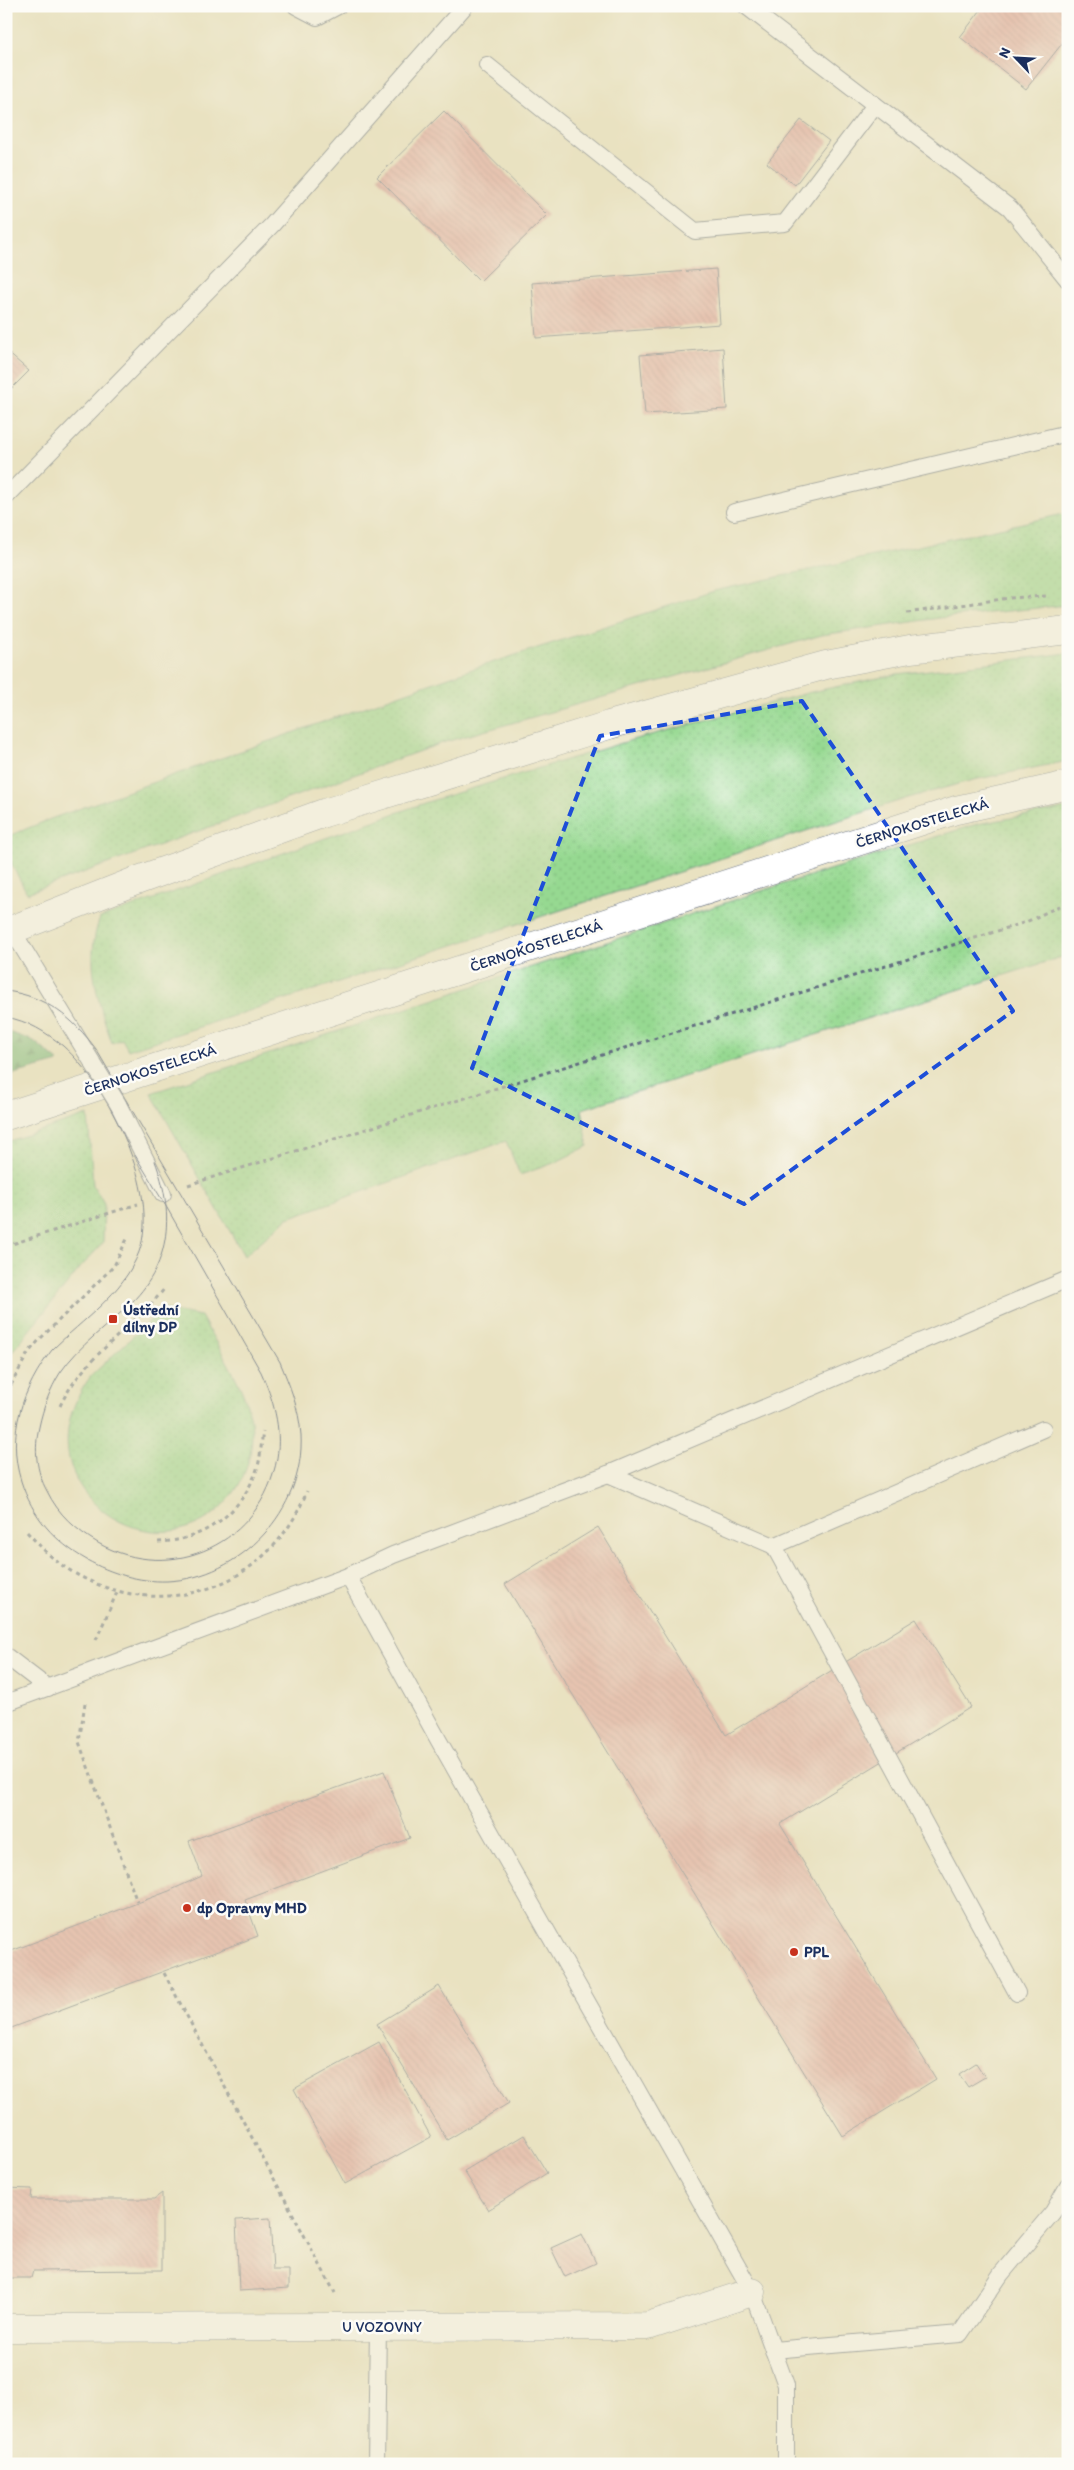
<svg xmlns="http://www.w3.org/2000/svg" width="1074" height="2470" viewBox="0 0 1074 2470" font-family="Itim,sans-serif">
<defs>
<pattern id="grass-dots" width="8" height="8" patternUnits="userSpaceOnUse" patternTransform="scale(1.25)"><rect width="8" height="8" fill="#96d991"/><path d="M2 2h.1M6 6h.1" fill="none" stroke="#81bb7f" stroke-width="1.8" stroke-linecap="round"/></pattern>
<pattern id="forest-firs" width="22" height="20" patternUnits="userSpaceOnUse" patternTransform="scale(1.25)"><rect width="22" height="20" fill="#78b97b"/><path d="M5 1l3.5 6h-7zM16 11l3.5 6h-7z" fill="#629768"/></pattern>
<pattern id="building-back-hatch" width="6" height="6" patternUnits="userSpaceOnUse" patternTransform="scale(1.25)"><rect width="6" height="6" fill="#e39f9c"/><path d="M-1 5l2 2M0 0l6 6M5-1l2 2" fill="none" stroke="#b78282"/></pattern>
</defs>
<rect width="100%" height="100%" fill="#fdfcf7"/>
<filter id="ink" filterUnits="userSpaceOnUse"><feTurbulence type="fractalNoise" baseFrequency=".02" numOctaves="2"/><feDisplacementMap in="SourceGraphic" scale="10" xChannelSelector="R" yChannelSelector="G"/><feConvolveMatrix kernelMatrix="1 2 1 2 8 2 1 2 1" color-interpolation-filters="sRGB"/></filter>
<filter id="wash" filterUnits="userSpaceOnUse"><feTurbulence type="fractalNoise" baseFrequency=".0096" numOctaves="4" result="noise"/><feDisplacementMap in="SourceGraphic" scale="20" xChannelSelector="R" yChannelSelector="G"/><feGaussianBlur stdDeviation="1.12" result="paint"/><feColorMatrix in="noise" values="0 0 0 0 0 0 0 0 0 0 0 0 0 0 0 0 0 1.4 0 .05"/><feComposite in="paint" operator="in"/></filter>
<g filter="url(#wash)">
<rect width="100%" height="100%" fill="#e9e2c1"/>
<g fill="url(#grass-dots)" stroke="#588478">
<path d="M1068,513v92l-129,13 -117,17 -377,107 -418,151 -21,-39v-17l47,-19 410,-146 251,-81z"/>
<path d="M1068,653v108l-95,19 -65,18 -780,252 -6,-11 -10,4c-14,-40 -28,-84 -12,-125l327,-116 205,-62 179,-48 86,-18z"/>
<path d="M1068,808v147l-486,154 6,37 -34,17 -34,12 -14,-34 -218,77 -44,38 -93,-163 607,-201 219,-68z"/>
<path d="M88,1115l5,70 11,18 -1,40 -22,24 -75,92v-217z"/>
<path d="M162,1309l39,7c17,32 40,63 49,99 5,23 0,52 -13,73 -66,104 -231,3 -146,-112z"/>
</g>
<path fill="url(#forest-firs)" stroke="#4a746c" d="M6,1031l28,10 25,21 -53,14z"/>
<g id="blocks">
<g fill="url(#building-back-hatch)">
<path d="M984,6h84v30l-42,53 -66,-52z"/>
<path d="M444,111l103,104 -67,66 -103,-104z"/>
<path d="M801,120l28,21 -34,44 -28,-22z"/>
<path d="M716,269l4,55 -184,14 -4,-55z"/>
<path d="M723,348l4,61 -82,5 -5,-59z"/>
<path d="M6,351l23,20 -23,23z"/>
<path d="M598,1527l128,208 190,-116 55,88 -191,117 156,255 -93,57 -338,-552z"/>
<path d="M384,1771l26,67 -165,62 13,36 -252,94v-77l163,-62 33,-15 -13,-35z"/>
<path d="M439,1986l70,117 -62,37 -70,-116z"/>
<path d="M379,2042l52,95 -86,47 -51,-95z"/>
<path d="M976,2063l9,14 -17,10 -9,-13z"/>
<path d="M524,2135l23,38 -59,37 -24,-39z"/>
<path d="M6,2188l26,1 -1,10h123l8,-6v77l-129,1 -2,7h-25z"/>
<path d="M270,2218l3,52h16v18l-50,3 -3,-71z"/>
<path d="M582,2234l14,29 -31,14 -14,-29z"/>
</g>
</g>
</g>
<g filter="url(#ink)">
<use href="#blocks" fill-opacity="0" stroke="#636e81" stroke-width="1"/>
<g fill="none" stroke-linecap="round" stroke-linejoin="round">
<g stroke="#636e81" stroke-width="18">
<g id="lane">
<path d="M296,6l21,11 21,-11"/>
<path d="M746,6l264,202 58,72"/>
<path d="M487,65l208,166 90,-8 90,-118"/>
<path d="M6,497l266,-272 193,-219"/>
<path d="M734,512l334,-79"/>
<path d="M12,930l74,122"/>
<path d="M118,1104l45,90"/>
<path d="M608,1474l166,72 269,-117"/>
<path d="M774,1546l243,447"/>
<path d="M348,1576l91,165 313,551 34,93v79"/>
<path d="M6,1656l42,32"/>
<path d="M6,1703l342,-127 45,-21 215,-81 460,-195"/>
<path d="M773,2350l187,-16 41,-60 52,-62 15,-26"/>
<path d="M376,2464l2,-137"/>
</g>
</g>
<g stroke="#636e81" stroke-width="29">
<path id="street" d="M6,2328l642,-2 104,-34"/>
</g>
<g stroke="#636e81" stroke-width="29">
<g id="secondary">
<path d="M6,932l127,-50 191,-69 285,-88 217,-60 84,-16 158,-19"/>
<path d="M6,1116l950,-306 112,-25"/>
</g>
</g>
<g stroke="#636e81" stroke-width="3" stroke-dasharray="4 4" stroke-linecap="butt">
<path d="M907,613l102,-15 38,-2"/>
<path d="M188,1185l838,-263 42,-20"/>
<path d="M6,1246l132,-42"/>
<path d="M11,1385l17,-32 13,-15 73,-72 13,-27"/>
<path d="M60,1406c23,-49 72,-77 105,-118"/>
<path d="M27,1532c11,12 22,24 36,34 90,61 205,27 244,-75"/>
<path d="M158,1542c47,-1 86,-31 100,-76 3,-11 3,-23 5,-34"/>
<path d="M96,1640l22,-50"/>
<path d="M85,1703l-6,39 58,160"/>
<path d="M164,1973l171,320"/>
</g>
<use href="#lane" stroke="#fff" stroke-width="16"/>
<use href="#street" stroke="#fff" stroke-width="28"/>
<use href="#secondary" stroke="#fff" stroke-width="28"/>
<g stroke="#1b2f5e" stroke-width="1">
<path d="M6,991c40,5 67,27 90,58l184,313c10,24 19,46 21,73 4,75 -60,143 -134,146 -28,1 -57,-8 -80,-21 -32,-18 -55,-44 -66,-79 -15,-47 2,-94 31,-131 31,-31 71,-56 87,-98 22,-60 -31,-166 -76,-206 -17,-14 -35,-25 -57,-29"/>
<path d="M135,1155l32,53 94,164c12,27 21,56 16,86 -15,85 -105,127 -179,85 -22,-13 -40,-29 -51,-52 -11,-20 -13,-42 -8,-64 4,-19 11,-38 21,-54 19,-28 49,-48 72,-71 40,-40 42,-91 23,-141"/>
</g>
<g stroke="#636e81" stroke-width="18" stroke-linecap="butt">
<path id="lane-bridge" d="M86,1052l32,52"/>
</g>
<use href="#lane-bridge" stroke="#fff" stroke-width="16"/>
</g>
</g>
<path d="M0 0H1074V2470H0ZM802,701l211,310 -269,193 -272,-136 128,-332z" fill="#e9e2c1" fill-opacity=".55" fill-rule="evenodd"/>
<path fill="none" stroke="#1d4ed8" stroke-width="4" stroke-dasharray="10 6" stroke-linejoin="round" d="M802,701l211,310 -269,193 -272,-136 128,-332z"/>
<g fill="#c8321e" stroke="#fdfcf7" stroke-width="2">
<rect x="108" y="1314" width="10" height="10" rx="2.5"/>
<circle cx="187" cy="1908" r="5"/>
<circle cx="794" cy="1952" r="5"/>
</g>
<g text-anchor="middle" stroke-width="5" stroke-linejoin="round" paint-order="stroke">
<g font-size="15" fill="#1b2f5e" stroke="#fdfcf7">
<text transform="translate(922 823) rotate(-17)" y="5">ČERNOKOSTELECKÁ</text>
<text transform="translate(536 946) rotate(-18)" y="5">ČERNOKOSTELECKÁ</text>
<text transform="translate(150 1070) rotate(-18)" y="5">ČERNOKOSTELECKÁ</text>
<text x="382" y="2332">U VOZOVNY</text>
</g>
<g font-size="15" font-weight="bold" fill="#1b2f5e" stroke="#fdfcf7" text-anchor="start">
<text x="123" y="1315">Ústřední<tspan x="123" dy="17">dílny DP</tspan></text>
<text x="197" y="1913">dp Opravny MHD</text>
<text x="804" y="1957">PPL</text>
</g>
</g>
<rect width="1074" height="2470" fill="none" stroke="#fdfcf7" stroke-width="25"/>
<g transform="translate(1016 58) rotate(295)" stroke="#fdfcf7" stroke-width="4" paint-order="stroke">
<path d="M0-4L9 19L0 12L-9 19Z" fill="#1b2f5e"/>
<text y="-8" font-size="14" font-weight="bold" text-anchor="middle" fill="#1b2f5e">N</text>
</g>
</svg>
